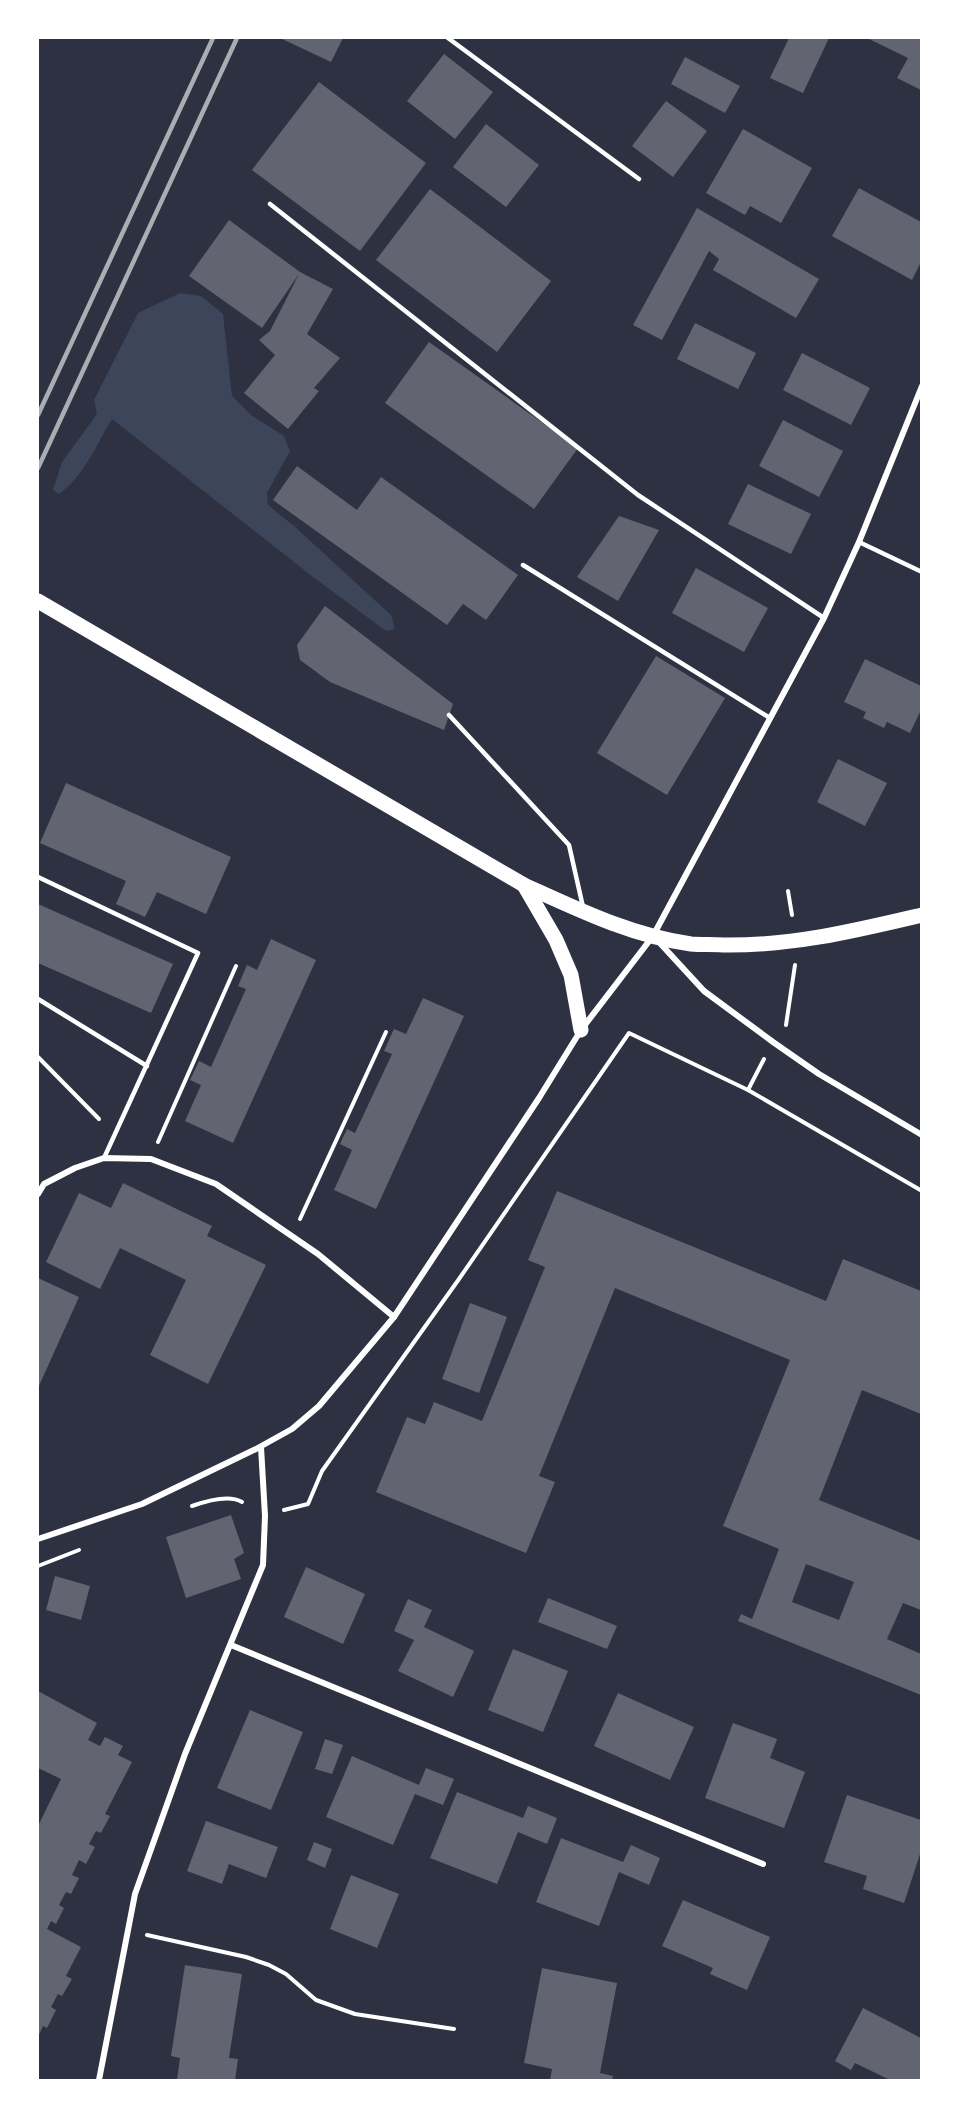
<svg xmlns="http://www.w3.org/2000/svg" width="959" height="2118" viewBox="0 0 959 2118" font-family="Arial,sans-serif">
<rect width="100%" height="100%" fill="#2d3142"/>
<path fill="#3c4559" d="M180,293l21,3 22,18 9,82 19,19 33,21 6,15 -23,42 1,12 26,21 97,89 4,14 -9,2 -73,-54 -201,-158c-16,26 -27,56 -53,75l-6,-4 9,-28 35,-48 -3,-14 44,-87z"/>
<g fill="#626471" fill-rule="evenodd">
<path d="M280,38h63l-12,24z"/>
<path d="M789,38h40l-26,55 -33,-15z"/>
<path d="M867,38h54v52l-24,-12 11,-20z"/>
<path d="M444,54l49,38 -38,47 -48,-38z"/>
<path d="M685,57l55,29 -15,27 -54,-29z"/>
<path d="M319,82l107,81 -66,88 -108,-81z"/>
<path d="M666,101l41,30 -34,46 -41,-31z"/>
<path d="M486,124l53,41 -33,42 -53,-40z"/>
<path d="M743,129l69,39 -31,55 -31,-17 -5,9 -39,-22z"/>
<path d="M859,188l62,34v40l-9,18 -80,-44z"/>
<path d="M430,189l121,92 -54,71 -121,-92z"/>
<path d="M697,208l122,71 -23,39 -83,-48 6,-11 -10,-8 -47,89 -29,-15z"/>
<path d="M229,220l71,52 33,17 -26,45 33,24 -26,30 5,3 -31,38 -44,-36 31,-38 -16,-15 11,-9 29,-57 -37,54 -73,-52z"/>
<path d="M695,323l61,30 -18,36 -61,-30z"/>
<path d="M429,342l149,106 -44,61 -149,-106z"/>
<path d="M802,353l68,35 -19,37 -68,-35z"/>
<path d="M783,420l60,31 -24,46 -60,-31z"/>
<path d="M297,466l60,44 24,-33 137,98 -32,45 -23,-16 -16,21 -174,-125z"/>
<path d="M748,484l63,30 -20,40 -63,-30z"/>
<path d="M619,516l40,14 -41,71 -41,-24z"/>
<path d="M696,568l72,40 -24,44 -72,-39z"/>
<path d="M325,606l128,98 -9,26 -114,-48 -30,-22 -3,-15z"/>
<path d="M656,656l69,42 -58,97 -70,-42z"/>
<path d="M865,659l56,27v24l-11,23 -23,-11 -3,6 -21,-10 3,-6 -22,-10z"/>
<path d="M838,759l49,24 -22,43 -48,-24z"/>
<path d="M66,783l165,74 -25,57 -49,-22 -12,25 -29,-13 10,-23 -86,-38z"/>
<path d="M38,904l135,60 -22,49 -113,-50z"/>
<path d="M271,939l45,21 -83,183 -48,-22 16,-36 -11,-5 9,-19 12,6 35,-78 -8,-3 9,-21 10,5z"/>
<path d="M423,998l41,18 -88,193 -42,-19 18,-40 -12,-6 7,-15 8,4 37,-79 -8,-3 10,-22 12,5z"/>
<path d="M123,1183l89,43 -5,10 59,29 -58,119 -58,-29 36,-75 -66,-32 -20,41 -54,-27 33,-69 32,15z"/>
<path d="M557,1191l269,110 17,-42 78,32v123l-59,-24 -43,110 102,41v69l-18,-7 -16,36 34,15v41l-183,-74 3,-7 11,5 27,-70 -56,-23 67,-166 -175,-72 -76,188 16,6 -29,71 -150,-61 31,-75 18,7 9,-22 48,19 63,-154 -17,-7zM806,1564l48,18 -15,38 -47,-18z"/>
<path d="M38,1278l41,19 -41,91z"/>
<path d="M470,1303l37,14 -28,76 -37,-14z"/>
<path d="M231,1515l13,38 -10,6 7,20 -55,19 -20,-61z"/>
<path d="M306,1567l59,27 -22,50 -59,-27z"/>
<path d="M55,1576l35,10 -9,34 -35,-10z"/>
<path d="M548,1598l69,28 -10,23 -69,-27z"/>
<path d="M408,1599l24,11 -8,17 50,24 -21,46 -55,-26 16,-31 -20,-9z"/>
<path d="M513,1649l55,22 -25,61 -55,-22z"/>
<path d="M38,1691l59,32 -9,17 12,6 5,-9 18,9 -5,9 14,7 -27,52 5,2 -9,17 -5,-2 -7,13 6,3 -9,17 -7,-4 -7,15 7,3 -8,16 -5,-2 -7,13 5,3 -8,16 -5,-3 -4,8 34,18 -15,29 6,3 -10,17 -4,-2 -7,13 5,3 -9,18 -4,-2 -5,11v-211l23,-47 -23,-11z"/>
<path d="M618,1693l76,34 -24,53 -76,-34z"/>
<path d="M250,1710l53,22 -32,78 -54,-22z"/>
<path d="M733,1723l44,16 -7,19 35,14 -21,56 -79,-30z"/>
<path d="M325,1739l18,6 -11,29 -17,-5z"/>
<path d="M352,1756l67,29 7,-17 28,11 -11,26 -28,-11 -22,51 -67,-28z"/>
<path d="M457,1792l66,26 5,-12 29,12 -10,26 -29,-12 -21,52 -67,-26z"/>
<path d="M847,1795l74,25v31l-17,52 -41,-14 4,-13 -43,-14z"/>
<path d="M206,1821l72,26 -12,31 -37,-14 -7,20 -35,-13z"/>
<path d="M561,1838l62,24 8,-17 29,13 -11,27 -30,-13 -20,54 -63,-24z"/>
<path d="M314,1842l18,7 -7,19 -18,-8z"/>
<path d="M351,1875l48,19 -22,54 -47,-19z"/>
<path d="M683,1900l87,37 -23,53 -37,-16 3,-6 -51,-22z"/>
<path d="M185,1965l57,9 -13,84 9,1 -3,21h-58l3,-22 -9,-2z"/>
<path d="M542,1968l75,15 -17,90 13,3 -1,4h-62l2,-11 -28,-6z"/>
<path d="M863,2008l58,30v42h-31l-35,-17 -4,7 -16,-9z"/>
</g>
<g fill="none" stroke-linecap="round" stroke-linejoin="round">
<g stroke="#fff" stroke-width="4">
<path d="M788,891l4,24"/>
<path d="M786,1025l9,-60"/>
<path d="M38,1057l61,62"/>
<path d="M748,1090l16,-31"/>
<path d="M158,1142l78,-176"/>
<path d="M300,1219l86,-187"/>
<path d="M192,1506c14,-5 37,-12 50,-4"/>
<path d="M284,1510l24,-6 14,-33 137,-192 170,-246 119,57 174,101"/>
<path d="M38,1566l41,-16"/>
<path d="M147,1935l99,22 23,8 17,9 30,26 39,14 99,15"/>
</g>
<g stroke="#fff" stroke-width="4.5">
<path d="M448,38l191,141"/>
<path d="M270,204l368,291 186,123"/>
<path d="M859,542l63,30"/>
<path d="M523,565l247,153"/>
<path d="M449,715l120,130 14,62"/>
<path d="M38,877l160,76 -94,205"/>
<path d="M38,999l109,67"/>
</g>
<g stroke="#fff" stroke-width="6">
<path d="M658,941l46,50 69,51 46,32 103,61"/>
<path d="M38,1194l6,-10 31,-16 29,-10 47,1 65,25 102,70 76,63"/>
<path d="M38,1539l104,-35 114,-55 36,-20 27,-23 75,-89 145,-219 42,-68 72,-94 171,-318 35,-76 63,-156"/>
<path d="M231,1645l532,219"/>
<path d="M99,2080l36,-186 50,-140 78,-189 2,-49 -4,-69"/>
</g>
<g stroke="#fff" stroke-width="15">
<path d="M38,601l486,284c53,24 108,51 167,59 11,1 22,0 32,1 70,1 131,-14 199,-30"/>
<path d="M524,885l32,55 15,35 10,55"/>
</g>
<g stroke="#abadb3" stroke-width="4.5">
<path d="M38,415l175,-377"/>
<path d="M38,468l199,-430"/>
</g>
</g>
<rect width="959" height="2118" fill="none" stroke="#ffffff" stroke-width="78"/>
</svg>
